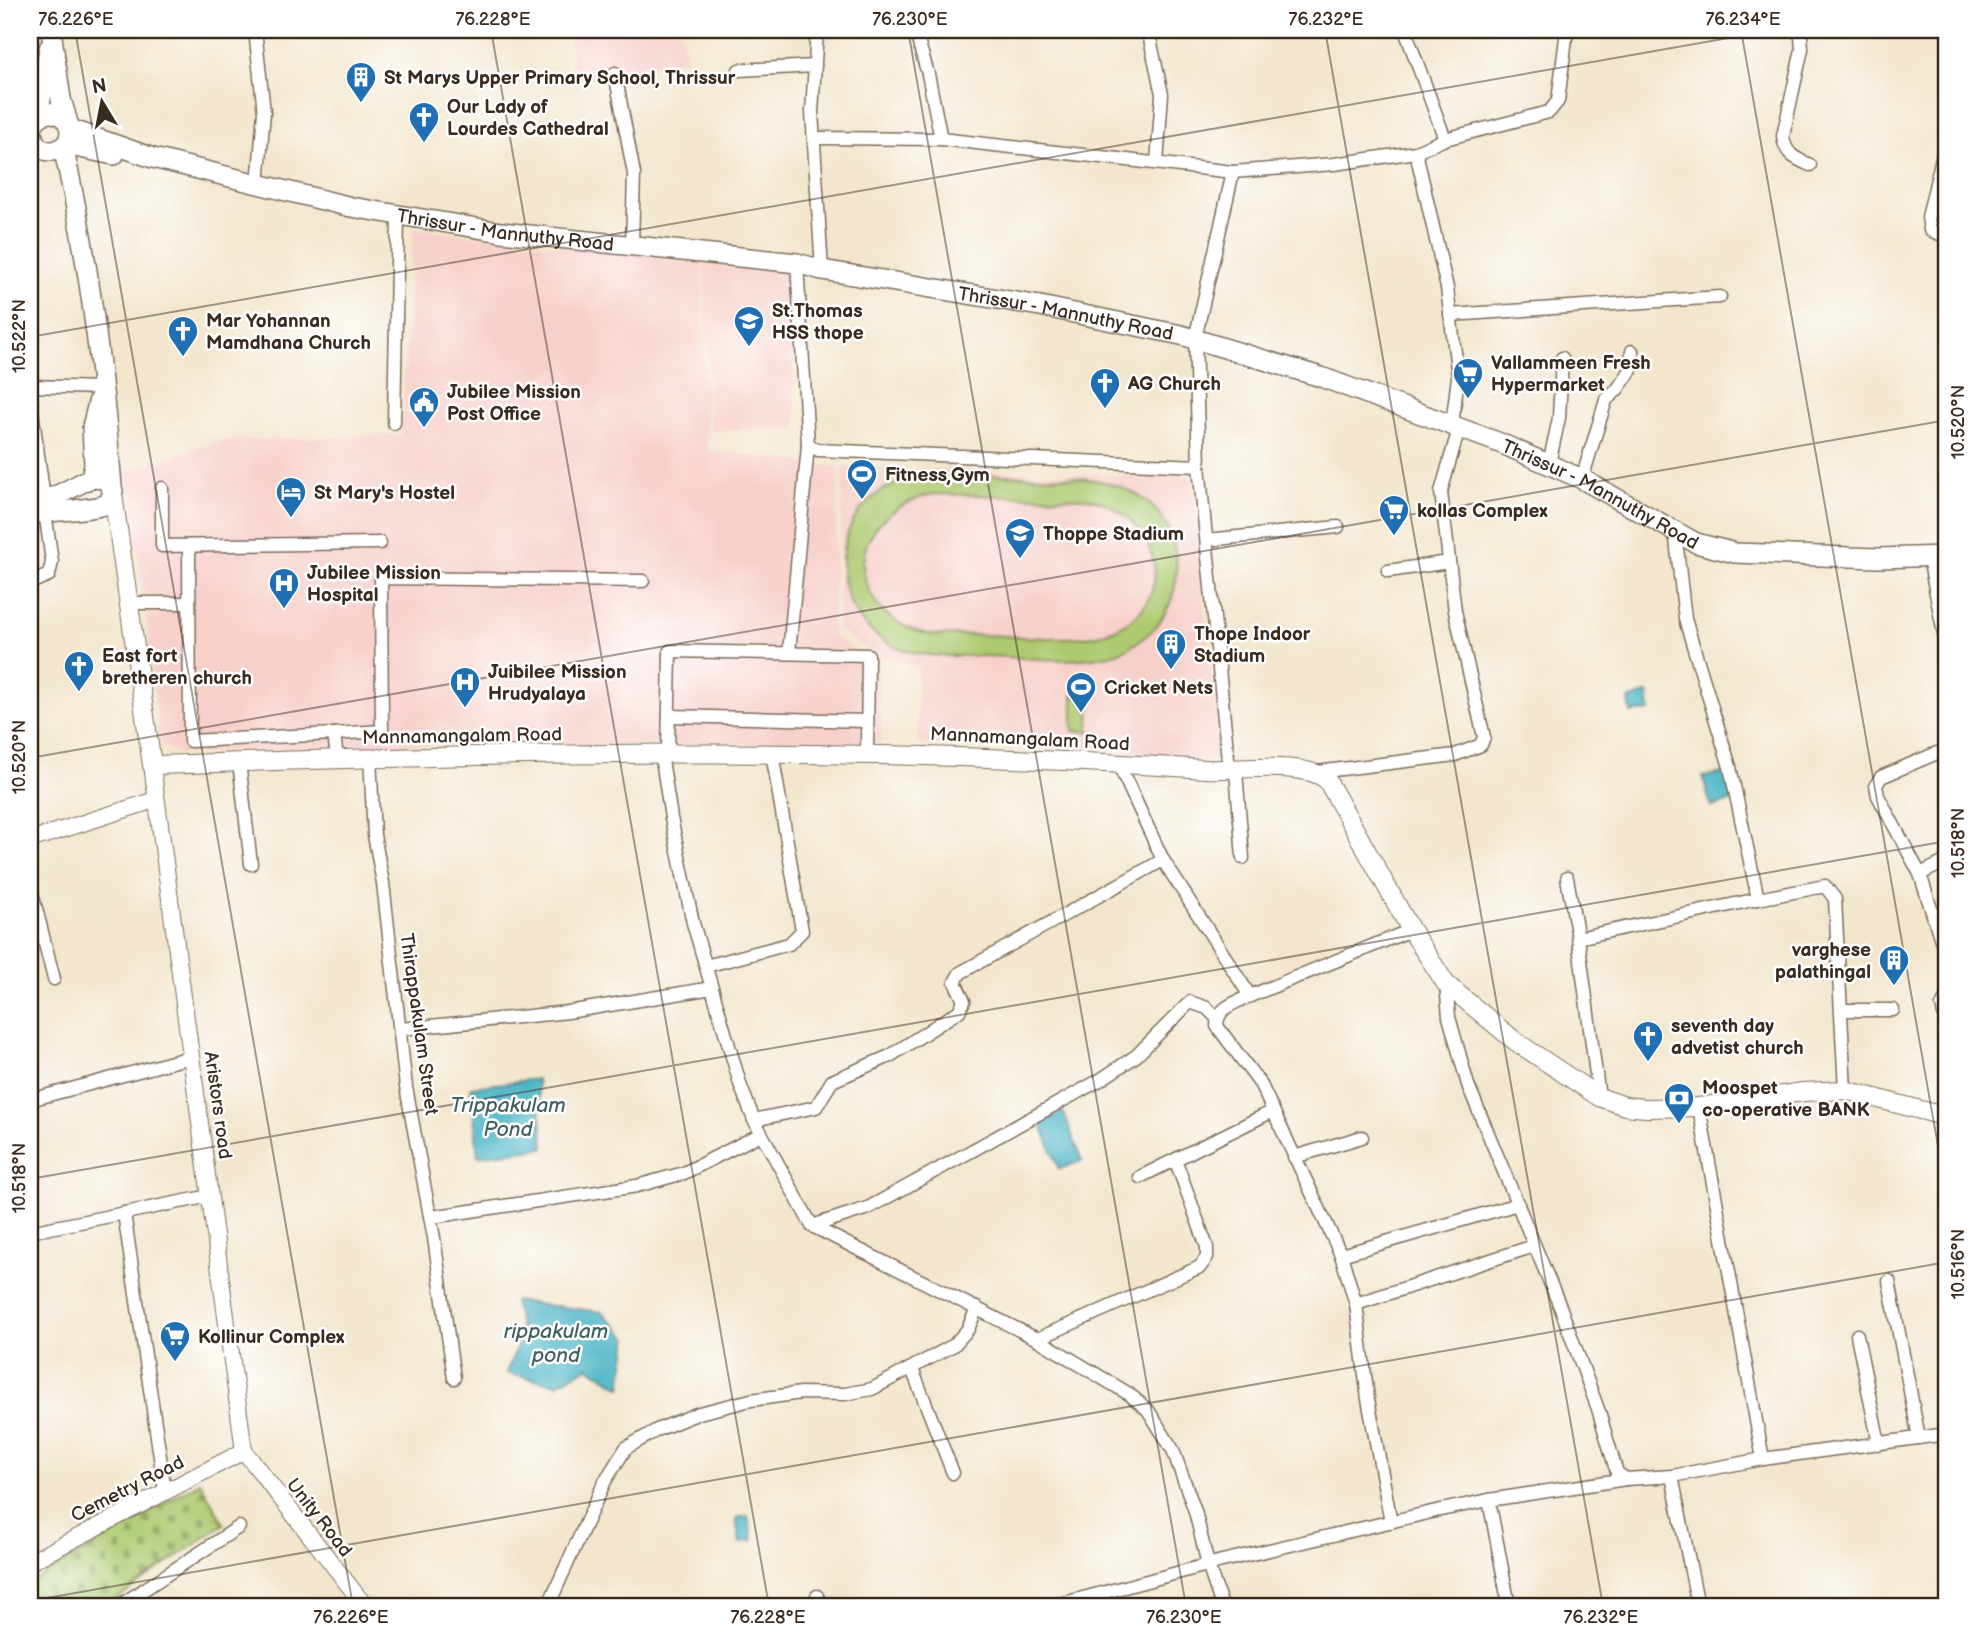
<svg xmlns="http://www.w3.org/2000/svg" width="1977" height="1636" viewBox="0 0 1977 1636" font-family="'Balsamiq Sans',sans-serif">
<defs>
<pattern id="cemetery-stones" width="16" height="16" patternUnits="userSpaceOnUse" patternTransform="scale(1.75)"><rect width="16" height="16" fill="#aeca71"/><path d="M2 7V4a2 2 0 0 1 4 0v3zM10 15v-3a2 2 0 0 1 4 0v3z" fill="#8fa45c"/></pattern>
</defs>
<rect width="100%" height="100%" fill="#fff"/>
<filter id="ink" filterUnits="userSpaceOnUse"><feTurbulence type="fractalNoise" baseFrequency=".0143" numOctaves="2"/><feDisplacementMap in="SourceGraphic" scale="14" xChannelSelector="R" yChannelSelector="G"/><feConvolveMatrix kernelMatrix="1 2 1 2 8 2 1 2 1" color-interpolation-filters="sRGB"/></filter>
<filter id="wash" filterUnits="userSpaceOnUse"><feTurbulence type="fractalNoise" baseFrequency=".00686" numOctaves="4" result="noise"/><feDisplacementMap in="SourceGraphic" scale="28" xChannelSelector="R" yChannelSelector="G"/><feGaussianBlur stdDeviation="1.57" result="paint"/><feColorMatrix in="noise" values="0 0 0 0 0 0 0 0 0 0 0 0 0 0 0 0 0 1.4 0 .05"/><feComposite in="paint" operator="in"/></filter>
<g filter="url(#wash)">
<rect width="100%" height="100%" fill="#f3e6cd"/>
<g fill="#f7d0ca">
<path d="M568,30h112l7,29 -112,21z"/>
<path d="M413,228l289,34 5,188 132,17 -7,168 45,30 5,78 -505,4 -198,7 -19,-11 -16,-146 -19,-125 92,-31 184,-6z"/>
<path d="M704,263l82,5 11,160 -87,3z"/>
<path d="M843,467l349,10 28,284 -151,-15 -152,-2 1,-77 -40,-11 -41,-27z"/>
</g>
<g fill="#aeca71" stroke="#747a48" stroke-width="2" fill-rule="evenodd">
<path d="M934,474c32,0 64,1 95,2 57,1 127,1 145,69 6,26 2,54 -14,76 -11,15 -29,28 -47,33 -39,11 -87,3 -127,2 -24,-1 -50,2 -74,-4 -10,-2 -20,-6 -29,-12 -49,-30 -55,-103 -12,-141 18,-16 40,-22 63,-25zM933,494l155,4c67,14 96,100 27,131 -9,4 -21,8 -31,8 -33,3 -68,-1 -101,-2 -20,-1 -44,3 -63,-3 -19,-6 -37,-16 -47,-34 -29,-51 11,-93 60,-104z"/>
<path d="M1073,696l17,1 -1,35 -16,-1z"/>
</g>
<path fill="url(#cemetery-stones)" stroke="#747a48" stroke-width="2" d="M200,1482l24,42 -118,82h-76v-23z"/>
<g fill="#48b4c5" stroke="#426f72" stroke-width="2">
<path d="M1648,693l2,18 -19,2 -2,-13z"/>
<path d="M1728,772l4,29 -21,6 -8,-30z"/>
<path d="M537,1079l7,69 -66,8 -7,-69z"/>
<path d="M1063,1111l19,50 -23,8 -18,-46z"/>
<path d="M514,1301l88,11 26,26 -7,49 -33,-20 -31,17 -51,-11 16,-38z"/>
<path d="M748,1516l5,24 -13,3 -4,-25z"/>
</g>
</g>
<g filter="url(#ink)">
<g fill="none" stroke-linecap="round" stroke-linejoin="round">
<g stroke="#7b6c5b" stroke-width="15">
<g id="minor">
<path d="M255,30l9,82 -6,73"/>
<path d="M817,30l-5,82 10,158"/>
<path d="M915,30l13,44 13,65"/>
<path d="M1148,30l14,64 -5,69"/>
<path d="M1405,30l40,109"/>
<path d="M1796,30l5,6 1,13 -19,87c2,18 11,22 27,29"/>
<path d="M739,70l76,-4"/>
<path d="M615,73l19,101 -2,71"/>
<path d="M1947,137l-19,80 2,13 17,7"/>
<path d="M814,138l127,1 292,33 101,-8 82,-12 29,-13 104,-27 9,-11 9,-71"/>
<path d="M1416,152l31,136 11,89 -6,48"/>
<path d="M797,263l11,182 10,5 381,16"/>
<path d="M1450,315l270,-18"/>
<path d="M30,386l71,2"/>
<path d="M30,396l14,103"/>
<path d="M394,423l4,-208"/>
<path d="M1549,464l10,-46 3,-60"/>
<path d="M1582,479l24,-79 11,-10 14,-20 1,-19"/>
<path d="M162,488v58l218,-3"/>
<path d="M1207,540l131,-13"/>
<path d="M189,546l1,195 144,-7 3,24"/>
<path d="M1929,558l18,91"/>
<path d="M1388,571l61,-9"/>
<path d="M30,583l19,-8 3,-13 -7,-51"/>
<path d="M129,603h60"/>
<path d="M789,653l19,-208"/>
<path d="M670,716l197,5"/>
<path d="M334,734l48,-3 -1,-153 262,3"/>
<path d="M661,753l10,65 22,105 48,164 13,33 58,106 225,113 92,55 19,16 25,40 22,61 13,54 14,41"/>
<path d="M668,753l2,-102 198,4 -1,98"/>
<path d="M370,757l4,78 9,48 23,204 28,151 20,140"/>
<path d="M1947,757l-10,-4 -56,24 -5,8 2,11 42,78 27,85"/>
<path d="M239,762l12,102"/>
<path d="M1118,763l45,97 87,136 161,-66"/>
<path d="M1229,770l-30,-304 -4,-127 38,-167"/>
<path d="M1236,771l7,87"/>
<path d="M1317,772l138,-17 26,-10 3,-8 -29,-126 -14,-119 18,-64"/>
<path d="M1920,874l27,-13"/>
<path d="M1567,878l11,60"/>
<path d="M30,885l24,94"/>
<path d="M1758,899l67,-13 10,13 10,191"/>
<path d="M706,966l83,-22 13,-13 -30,-178"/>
<path d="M1446,984l3,33 19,68 93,224 37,100 19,64 9,6 46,-3 91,-17 184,-25"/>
<path d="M1250,996c-15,7 -33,11 -33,30l44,59 80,170 15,49 12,95 23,123"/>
<path d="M1947,997l-5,9 5,20"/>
<path d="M1843,1010h50"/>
<path d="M401,1029l167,-17 144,-24"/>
<path d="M1599,1097l-21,-159 180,-39 -28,-132 -45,-148 -10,-88"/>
<path d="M30,1100l161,-43"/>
<path d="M1699,1107l64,352"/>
<path d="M754,1120l62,-13 16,-26 58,-25 69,-45 5,-10 -9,-19 5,-9 203,-113"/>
<path d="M1294,1157l68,-20"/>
<path d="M1140,1177l133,-66"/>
<path d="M124,1213l41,278"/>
<path d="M431,1217l206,-31 47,-13 77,-39"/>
<path d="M812,1226l56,-18 232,-128 36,-24 54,-54 17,6 10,10"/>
<path d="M30,1232l180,-36"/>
<path d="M1341,1255l177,-51"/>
<path d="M1889,1281l30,157"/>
<path d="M1356,1304l178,-58"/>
<path d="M1857,1335l22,109"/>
<path d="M1037,1339l163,-72 7,-10v-10l-29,-80"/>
<path d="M912,1369l41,104"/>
<path d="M1672,1476l26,130"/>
<path d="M1489,1500l20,106"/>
<path d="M817,1596l4,10"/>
<path d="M119,1606l120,-79"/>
<path d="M548,1606l57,-125 21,-33 31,-18 42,-17 52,-13 50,-7 44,1 27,-5 82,-44 14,-16 9,-21"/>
<path d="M1053,1606l169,-45 214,-50 53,-11 137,-21"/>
</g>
</g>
<g stroke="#7b6c5b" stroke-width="18">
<g id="tertiary">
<path d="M152,765l92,686 121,155"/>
<path d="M30,840l125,-40"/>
<path d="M30,1562l214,-111"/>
</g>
</g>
<g stroke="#7b6c5b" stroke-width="20">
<g id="secondary">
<path d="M30,147l11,2"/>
<path d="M113,494l39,271c351,-12 702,-20 1053,4 33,2 98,-9 122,11l84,150 35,54 69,57 84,56 26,9 21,2 53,-1 104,-15 42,-2 102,27"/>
</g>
</g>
<g stroke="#7b6c5b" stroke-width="22">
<g id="primary">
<path d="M51,30l10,69 7,24"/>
<circle cx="51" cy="132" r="19"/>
<path d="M38,118l11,-70"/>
<path id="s1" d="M70,129l83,29 198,49 150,25 296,31 25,7 218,36 141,29 140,42 179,66 82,36 114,64 39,10 143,5 69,-2"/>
<path d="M65,145l49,10"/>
<path d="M63,147c26,111 40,226 49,340"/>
<path d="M91,478l3,-13 -2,-38 7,-28"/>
<path d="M30,502l26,-6 35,-18 15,1 7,12 -4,12c-10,7 -62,8 -79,11"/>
</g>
</g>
<use href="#minor" stroke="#fff" stroke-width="12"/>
<use href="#tertiary" stroke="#fff" stroke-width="16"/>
<use href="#secondary" stroke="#fff" stroke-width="18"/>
<use href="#primary" stroke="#fff" stroke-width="19"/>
</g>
</g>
<path fill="none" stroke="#3b2a1e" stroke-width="2" stroke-opacity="0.45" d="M75,30l278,1576M491,30l278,1576M908,30l278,1576M1325,30l278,1576M1741,30l206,1167M30,337l1744,-307M30,758l1917,-338M30,1179l1917,-338M30,1601l1917,-339"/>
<defs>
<g id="building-pin" transform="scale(1.575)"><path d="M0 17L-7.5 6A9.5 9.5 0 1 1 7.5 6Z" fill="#1f6fb2" stroke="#fff"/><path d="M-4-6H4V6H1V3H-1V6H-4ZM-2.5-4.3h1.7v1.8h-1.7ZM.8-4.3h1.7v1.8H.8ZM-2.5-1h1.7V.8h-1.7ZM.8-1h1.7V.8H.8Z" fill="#fff"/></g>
<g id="church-pin" transform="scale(1.575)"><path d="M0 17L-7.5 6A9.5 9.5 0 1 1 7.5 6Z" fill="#1f6fb2" stroke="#fff"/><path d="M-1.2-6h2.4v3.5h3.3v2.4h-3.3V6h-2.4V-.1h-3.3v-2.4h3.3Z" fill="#fff"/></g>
<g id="school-pin" transform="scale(1.575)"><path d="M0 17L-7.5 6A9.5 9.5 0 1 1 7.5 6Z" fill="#1f6fb2" stroke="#fff"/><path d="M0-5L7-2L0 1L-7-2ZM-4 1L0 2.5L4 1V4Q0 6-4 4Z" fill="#fff"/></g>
<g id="supermarket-pin" transform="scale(1.575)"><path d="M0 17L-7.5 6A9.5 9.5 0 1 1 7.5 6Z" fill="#1f6fb2" stroke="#fff"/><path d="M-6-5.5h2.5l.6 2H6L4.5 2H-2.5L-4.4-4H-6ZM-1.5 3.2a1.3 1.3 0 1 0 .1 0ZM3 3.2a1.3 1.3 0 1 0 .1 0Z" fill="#fff"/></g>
<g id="civic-pin" transform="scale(1.575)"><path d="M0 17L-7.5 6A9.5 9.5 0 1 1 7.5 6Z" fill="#1f6fb2" stroke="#fff"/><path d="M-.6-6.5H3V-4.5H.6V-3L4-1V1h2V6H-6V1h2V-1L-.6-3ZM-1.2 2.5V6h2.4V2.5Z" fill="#fff"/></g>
<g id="stadium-pin" transform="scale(1.575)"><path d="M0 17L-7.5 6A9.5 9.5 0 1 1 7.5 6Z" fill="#1f6fb2" stroke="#fff"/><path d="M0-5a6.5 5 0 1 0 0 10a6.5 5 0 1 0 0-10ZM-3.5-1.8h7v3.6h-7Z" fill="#fff"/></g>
<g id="hotel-pin" transform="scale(1.575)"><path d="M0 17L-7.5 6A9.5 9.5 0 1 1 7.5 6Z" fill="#1f6fb2" stroke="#fff"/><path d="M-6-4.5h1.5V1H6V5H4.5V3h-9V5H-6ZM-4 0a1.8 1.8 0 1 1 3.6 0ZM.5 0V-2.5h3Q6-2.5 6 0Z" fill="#fff"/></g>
<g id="hospital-pin" transform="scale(1.575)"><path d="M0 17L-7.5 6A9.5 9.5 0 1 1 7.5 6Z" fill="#1f6fb2" stroke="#fff"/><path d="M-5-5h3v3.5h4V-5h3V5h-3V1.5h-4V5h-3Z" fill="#fff"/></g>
<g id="bank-pin" transform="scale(1.575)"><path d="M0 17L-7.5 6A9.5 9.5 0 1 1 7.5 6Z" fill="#1f6fb2" stroke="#fff"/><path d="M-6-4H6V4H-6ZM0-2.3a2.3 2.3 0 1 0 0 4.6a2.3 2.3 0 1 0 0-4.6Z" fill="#fff"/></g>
</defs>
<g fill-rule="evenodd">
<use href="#building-pin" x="361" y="77"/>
<use href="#church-pin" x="424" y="117"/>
<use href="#school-pin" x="749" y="321"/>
<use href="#church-pin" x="183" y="331"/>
<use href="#supermarket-pin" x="1468" y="373"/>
<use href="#church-pin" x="1105" y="383"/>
<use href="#civic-pin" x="424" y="402"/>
<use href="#stadium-pin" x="862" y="474"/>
<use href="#hotel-pin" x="291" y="492"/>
<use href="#supermarket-pin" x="1394" y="510"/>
<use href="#school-pin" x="1020" y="533"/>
<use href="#hospital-pin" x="284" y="583"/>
<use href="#building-pin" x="1171" y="644"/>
<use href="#church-pin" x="79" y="666"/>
<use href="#hospital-pin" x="465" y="682"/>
<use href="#stadium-pin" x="1081" y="687"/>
<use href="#building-pin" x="1894" y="960"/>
<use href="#church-pin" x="1648" y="1036"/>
<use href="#bank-pin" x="1679" y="1098"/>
<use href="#supermarket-pin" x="175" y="1336"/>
</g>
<g text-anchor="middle" stroke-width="5" stroke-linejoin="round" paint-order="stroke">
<g font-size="19" font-weight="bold" fill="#3b2a1e" stroke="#fff" text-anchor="start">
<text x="384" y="84">St Marys Upper Primary School, Thrissur</text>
<text x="447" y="113">Our Lady of<tspan x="447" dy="22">Lourdes Cathedral</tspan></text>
<text x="772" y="317">St.Thomas<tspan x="772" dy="22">HSS thope</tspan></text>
<text x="206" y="327">Mar Yohannan<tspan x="206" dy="22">Mamdhana Church</tspan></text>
<text x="1491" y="369">Vallammeen Fresh<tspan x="1491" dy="22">Hypermarket</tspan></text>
<text x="1128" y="390">AG Church</text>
<text x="447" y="398">Jubilee Mission<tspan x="447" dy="22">Post Office</tspan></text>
<text x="885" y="481">Fitness,Gym</text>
<text x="314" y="499">St Mary's Hostel</text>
<text x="1417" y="517">kollas Complex</text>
<text x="1043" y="540">Thoppe Stadium</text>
<text x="307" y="579">Jubilee Mission<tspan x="307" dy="22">Hospital</tspan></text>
<text x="1194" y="640">Thope Indoor<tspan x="1194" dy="22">Stadium</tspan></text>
<text x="102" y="662">East fort<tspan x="102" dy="22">bretheren church</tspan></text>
<text x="488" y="678">Juibilee Mission<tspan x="488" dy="22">Hrudyalaya</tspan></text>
<text x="1104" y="694">Cricket Nets</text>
<text x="1871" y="956" text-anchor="end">varghese<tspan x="1871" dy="22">palathingal</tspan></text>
<text x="1671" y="1032">seventh day<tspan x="1671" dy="22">advetist church</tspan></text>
<text x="1702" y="1094">Moospet<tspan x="1702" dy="22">co-operative BANK</tspan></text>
<text x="198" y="1343">Kollinur Complex</text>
</g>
<g font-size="19" fill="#3b2a1e" stroke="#fff">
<text dy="7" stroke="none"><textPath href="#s1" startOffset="448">Thrissur - Mannuthy Road</textPath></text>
<text dy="7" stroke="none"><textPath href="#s1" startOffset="1015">Thrissur - Mannuthy Road</textPath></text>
<text dy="7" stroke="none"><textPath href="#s1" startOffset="1582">Thrissur - Mannuthy Road</textPath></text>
<text transform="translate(462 735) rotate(-1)" y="7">Mannamangalam Road</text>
<text transform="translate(1030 738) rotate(3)" y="7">Mannamangalam Road</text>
<text transform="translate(420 1024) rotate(82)" y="7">Thirappakulam Street</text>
<text transform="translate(219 1105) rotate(82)" y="7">Aristors road</text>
<text transform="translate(127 1488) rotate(-27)" y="7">Cemetry Road</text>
<text transform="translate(320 1517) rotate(52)" y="7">Unity Road</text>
</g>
<g font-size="21" font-style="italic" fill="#406161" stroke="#fff">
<text x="508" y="1112">Trippakulam<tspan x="508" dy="24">Pond</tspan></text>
<text x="556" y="1338">rippakulam<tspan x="556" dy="24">pond</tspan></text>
</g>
</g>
<rect width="1977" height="1636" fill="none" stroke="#fff" stroke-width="77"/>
<g transform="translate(102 102) rotate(350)" stroke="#ffffff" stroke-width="5" paint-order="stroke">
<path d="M0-5L12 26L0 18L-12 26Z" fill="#3b2a1e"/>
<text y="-10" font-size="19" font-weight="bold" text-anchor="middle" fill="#3b2a1e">N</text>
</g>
<rect x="38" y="38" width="1900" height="1560" fill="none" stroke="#3b2a1e" stroke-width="2.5"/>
<g font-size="18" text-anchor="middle" fill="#3b2a1e">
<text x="76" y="25">76.226°E</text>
<text x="493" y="25">76.228°E</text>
<text x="910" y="25">76.230°E</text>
<text x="1326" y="25">76.232°E</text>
<text x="1743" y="25">76.234°E</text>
<text transform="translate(19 336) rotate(-90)" y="6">10.522°N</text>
<text transform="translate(1958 422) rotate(-90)" y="6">10.520°N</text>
<text transform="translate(19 757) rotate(-90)" y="6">10.520°N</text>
<text transform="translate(1958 843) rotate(-90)" y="6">10.518°N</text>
<text transform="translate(19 1178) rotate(-90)" y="6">10.518°N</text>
<text transform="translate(1958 1264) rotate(-90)" y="6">10.516°N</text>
<text x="351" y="1623">76.226°E</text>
<text x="768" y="1623">76.228°E</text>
<text x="1184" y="1623">76.230°E</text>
<text x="1601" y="1623">76.232°E</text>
</g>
</svg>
